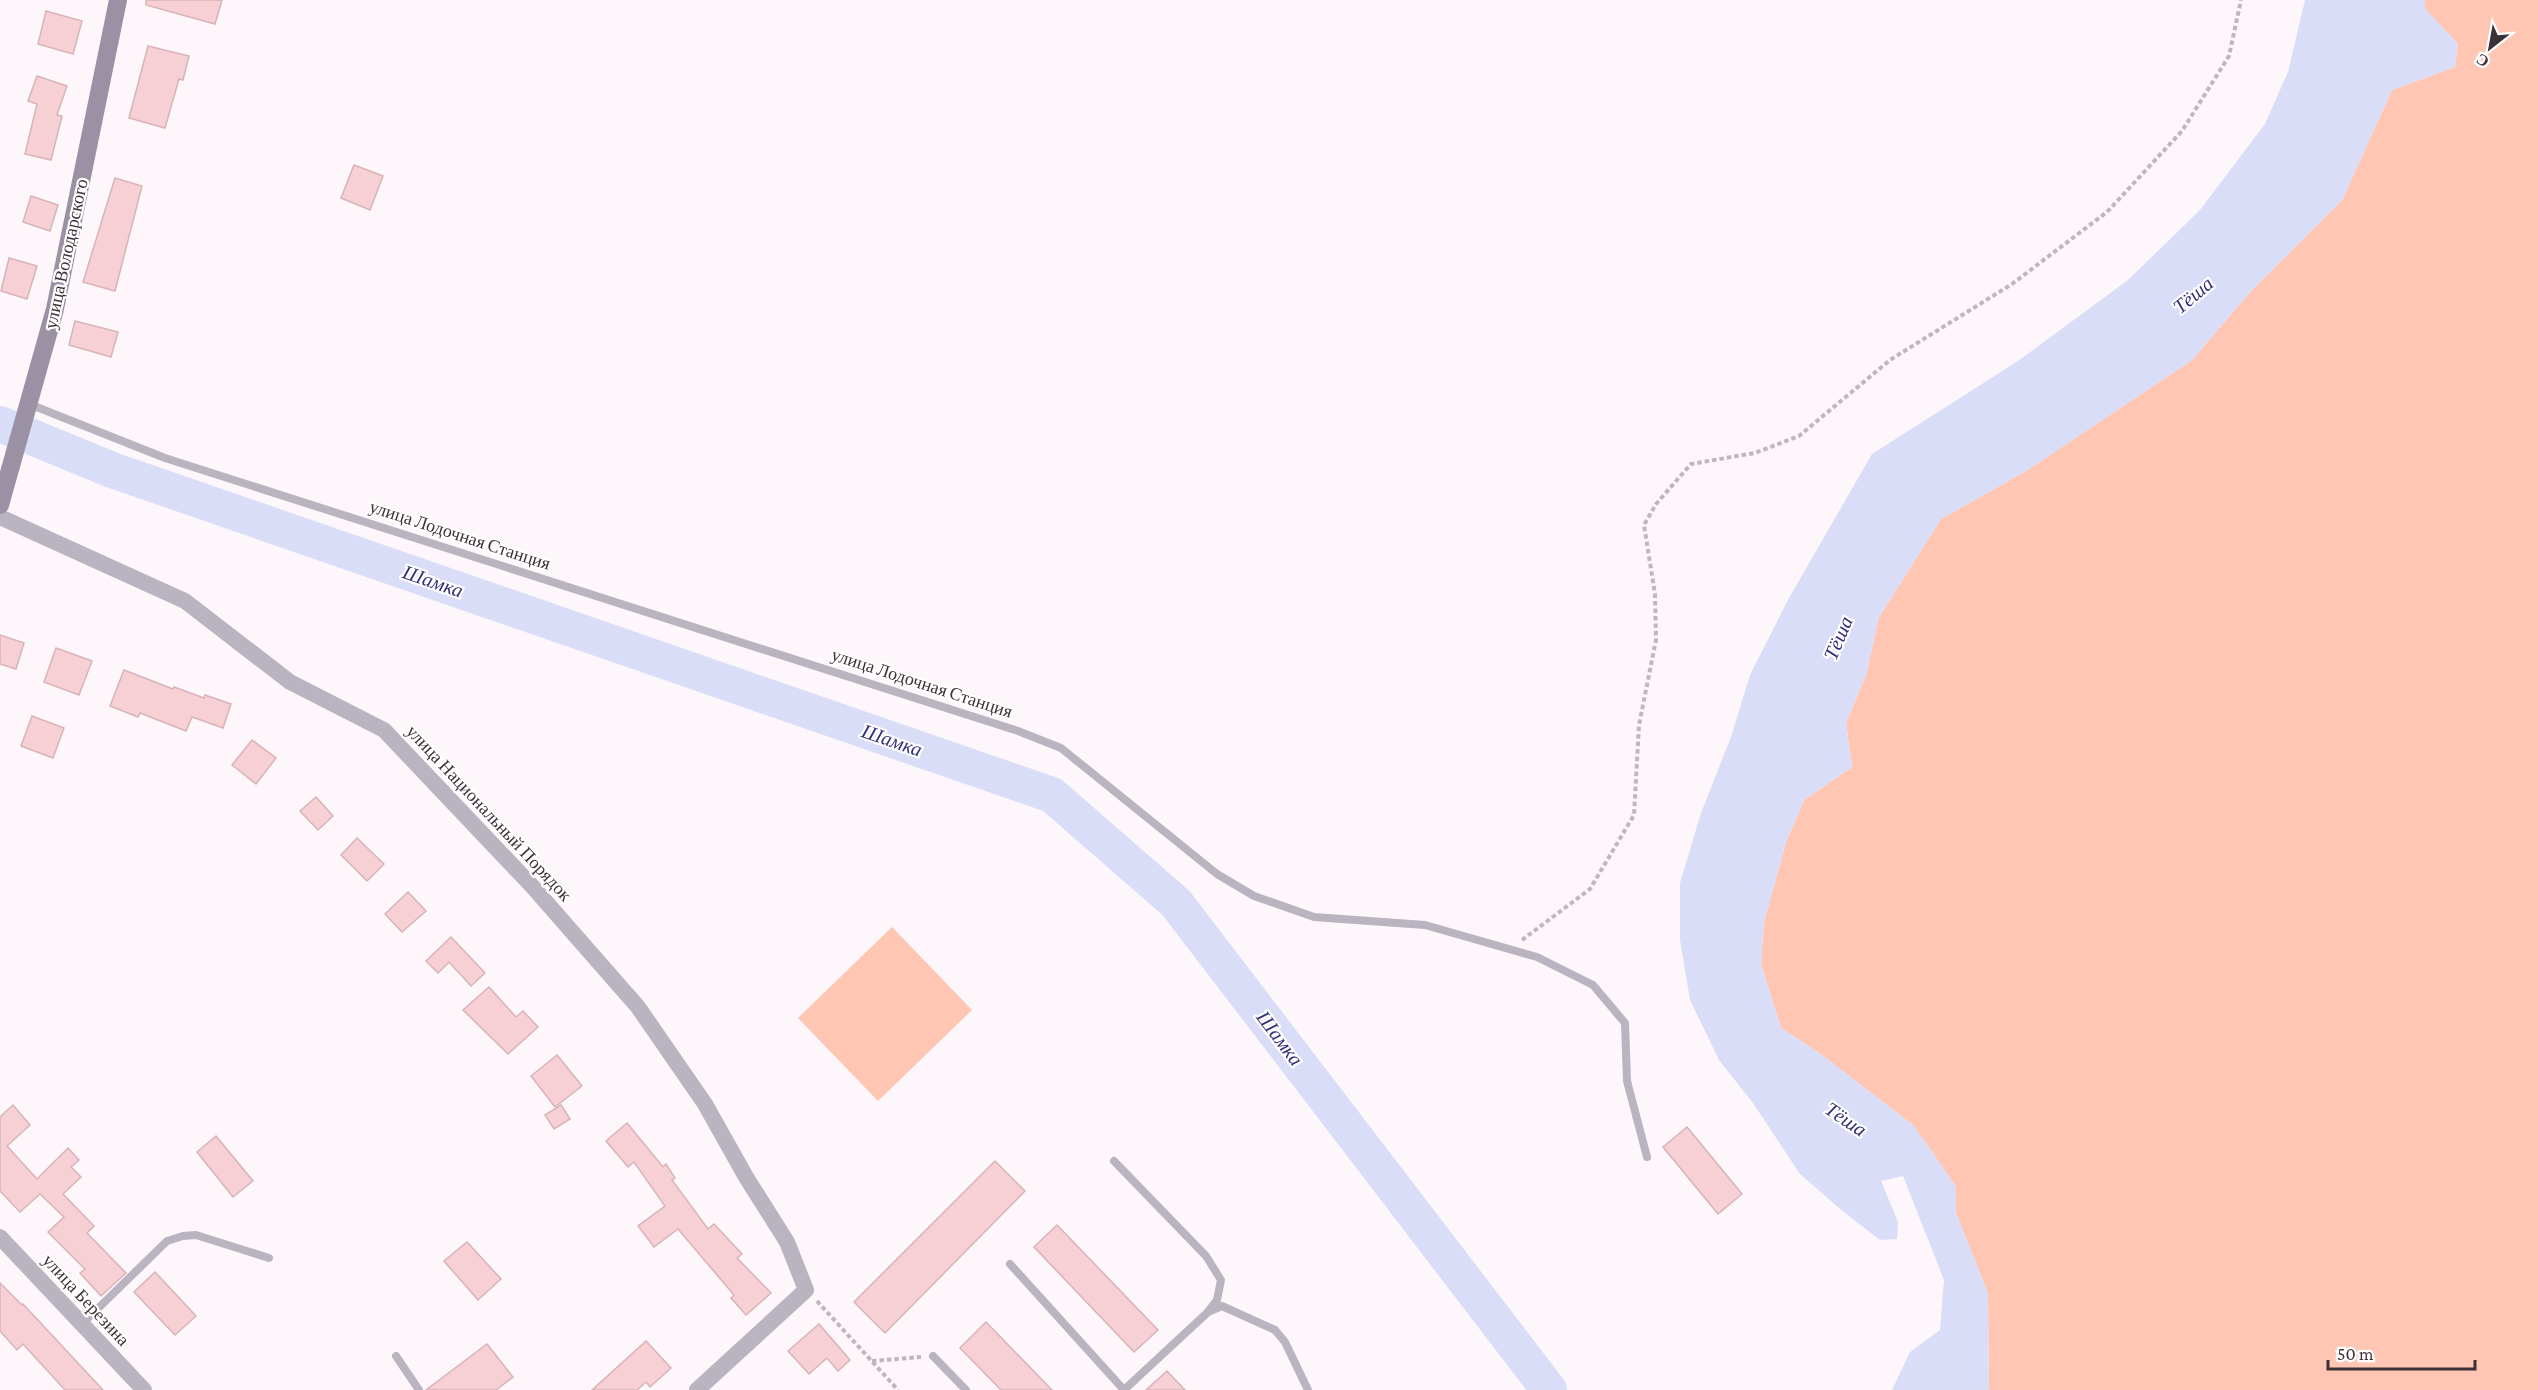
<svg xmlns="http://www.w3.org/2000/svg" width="2538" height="1390" viewBox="0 0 2538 1390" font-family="'Crimson Pro',serif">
<rect width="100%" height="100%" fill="#fdf6fa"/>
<g fill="#fec6b3">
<path d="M2425,0h113v1390h-549l-1,-96 -32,-81v-26l-42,-61 -92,-71 -41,-27 -20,-64 3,-42 22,-80 18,-42 48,-33 -6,-44 20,-48 13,-58 62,-98 85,-48 166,-111 58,-68 92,-92 50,-110 63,-23 3,-23 -33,-35z"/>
<path d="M892,927l80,83 -94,91 -80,-83z"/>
</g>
<path fill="#d9ddf8" d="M2305,0h120v9l33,35 -3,23 -63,23 -50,110 -92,92 -58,68 -166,111 -85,48 -62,98 -13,58 -20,48 6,44 -48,33 -18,42 -22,80 -3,42 20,64 41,27 92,71 42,61v26l32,81 1,96h-97l18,-38 30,-22 4,-50 -41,-104 -22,5 17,41 -1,17 -17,1 -41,-32 -39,-34 -47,-71 -34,-43 -29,-60 -10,-60v-57l21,-70 30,-76 19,-62 39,-77 83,-144 146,-93 110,-81 72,-70 65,-86 23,-52z"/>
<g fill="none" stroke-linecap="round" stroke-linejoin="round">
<path stroke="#d9ddf8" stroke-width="36" d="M0,424l112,46 940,325 124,108 373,487"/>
</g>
<g fill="#f6d0d5" stroke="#d8b3b8" stroke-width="1.5">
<path d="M146,0h76l-7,24 -69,-19z"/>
<path d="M46,11l36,10 -9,33 -35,-10z"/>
<path d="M148,46l41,10 -6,24 -4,-1 -14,49 -36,-10z"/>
<path d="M37,76l30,10 -10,29 5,1 -11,44 -26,-6 12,-50 -9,-3z"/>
<path d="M354,165l29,11 -13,34 -29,-12z"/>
<path d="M115,178l27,8 -27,105 -32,-9z"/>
<path d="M31,196l27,9 -8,26 -27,-9z"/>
<path d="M9,258l28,8 -10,33 -26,-8z"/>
<path d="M75,321l43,11 -7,25 -42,-12z"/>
<path d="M0,635l24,8 -8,26 -16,-5z"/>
<path d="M56,648l36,13 -13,34 -35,-13z"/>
<path d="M124,670l49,19 1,-2 30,11 1,-3 26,9 -8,24 -31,-11 -6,14 -46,-18 -2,4 -28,-11z"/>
<path d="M32,716l32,12 -11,30 -32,-12z"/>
<path d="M252,740l24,18 -20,26 -24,-19z"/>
<path d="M316,797l17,19 -15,14 -18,-19z"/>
<path d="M357,838l27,26 -17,17 -26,-26z"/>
<path d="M408,892l18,19 -24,21 -17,-18z"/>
<path d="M451,937l34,36 -14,13 -22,-24 -11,11 -12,-12z"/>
<path d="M489,987l27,30 7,-6 15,16 -30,27 -45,-44z"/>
<path d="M557,1055l25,31 -27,21 -24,-31z"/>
<path d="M13,1105l17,20 -23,21 30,33 31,-31 11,12 -8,7 10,10 -18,17 31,32 -7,7 39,40 -25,23 -21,-23 5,-4 -37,-37 16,-15 -24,-23 -20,18 -20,-21v-74z"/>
<path d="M561,1105l9,14 -16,10 -9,-14z"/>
<path d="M627,1123l36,44 3,-3 9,14 -3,2 36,49 6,-5 28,30 -5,4 34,35 -25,22 -15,-17 3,-3 -56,-66 -24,18 -16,-21 27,-20 -31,-44 -6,5 -22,-26z"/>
<path d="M1687,1127l55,67 -24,20 -55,-67z"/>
<path d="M216,1136l37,45 -20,16 -36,-45z"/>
<path d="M995,1161l30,30 -140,142 -31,-31z"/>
<path d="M1057,1225l101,105 -24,22 -100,-105z"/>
<path d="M467,1242l34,37 -23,21 -34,-39z"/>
<path d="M155,1272l41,44 -21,19 -41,-43z"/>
<path d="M0,1283l22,22 1,-1 80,86h-38l-42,-46 -6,6 -17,-19z"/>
<path d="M986,1322l66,68h-51l-41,-42z"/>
<path d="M819,1324l31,36 -12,11 -11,-13 -18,16 -21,-23z"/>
<path d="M646,1341l25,27 -21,19 -4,-5 -9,8h-45z"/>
<path d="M487,1344l26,33 -17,13h-70z"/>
<path d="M1167,1371l18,19h-39z"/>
</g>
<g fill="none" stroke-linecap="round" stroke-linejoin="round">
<g stroke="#c0b7bc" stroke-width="4" stroke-dasharray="4.5 3" stroke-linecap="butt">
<path d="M1522,940l68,-51 44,-74 5,-90 17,-85 -1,-46 -11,-69 12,-21 35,-40 64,-11 44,-17 91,-76 122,-76 95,-72 75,-81 47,-75 12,-56"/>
<path d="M817,1301l81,89"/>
<path d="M872,1361l49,-4"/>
</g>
<g stroke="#bab3c0" stroke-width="8">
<path d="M29,404l136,54 853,273 43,17 156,126 37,22 60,21 111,8 112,32 56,28 32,38 2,58 20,76"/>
<path d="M1114,1161l92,95 15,24 -4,20 -9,12"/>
<path d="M1010,1264l114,126"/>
<path d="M82,1324l85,-83 16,-5 13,-1 73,23"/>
<path d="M396,1356l23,34"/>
<path d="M933,1356l33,34"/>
<path d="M1124,1390l84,-78 14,-6 53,24 10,12 23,48"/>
</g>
<g stroke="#bab3c0" stroke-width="16">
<path d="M0,517l185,84 105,81 94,48 148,156 106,121 67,97 41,73 41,65 19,48 -109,100"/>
<path d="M0,1237l144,153"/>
</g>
<path stroke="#9b91a4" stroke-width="18" d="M0,505l55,-196 63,-309"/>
</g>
<g text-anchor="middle" stroke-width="4.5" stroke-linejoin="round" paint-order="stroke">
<g font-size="18" fill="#3d3139" stroke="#fff">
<text transform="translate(66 254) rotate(-78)" y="6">улица Володарского</text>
<text transform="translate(460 535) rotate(18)" y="6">улица Лодочная Станция</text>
<text transform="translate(922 683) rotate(18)" y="6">улица Лодочная Станция</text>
<text transform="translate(489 813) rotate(47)" y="6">улица Национальный Порядок</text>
<text transform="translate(86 1300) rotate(47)" y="6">улица Березина</text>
</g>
<g font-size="20" font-style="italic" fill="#322e7a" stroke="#fff">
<text transform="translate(2193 295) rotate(-40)" y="7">Тёша</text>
<text transform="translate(433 581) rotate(19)" y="7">Шамка</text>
<text transform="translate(1838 638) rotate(-67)" y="7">Тёша</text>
<text transform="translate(892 740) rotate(19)" y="7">Шамка</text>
<text transform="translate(1280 1038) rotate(53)" y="7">Шамка</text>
<text transform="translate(1846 1119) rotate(34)" y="7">Тёша</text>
</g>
</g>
<g transform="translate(2490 48) rotate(211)" stroke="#ffffff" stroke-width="4.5" paint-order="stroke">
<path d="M0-4.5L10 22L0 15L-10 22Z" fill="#3d3139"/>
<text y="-9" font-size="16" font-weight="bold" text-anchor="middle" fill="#3d3139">С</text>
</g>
<path d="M2328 1360v9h147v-9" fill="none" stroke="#3d3139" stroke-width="3"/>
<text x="2337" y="1360" font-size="18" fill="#3d3139" stroke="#ffffff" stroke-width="4.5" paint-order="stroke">50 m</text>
</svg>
